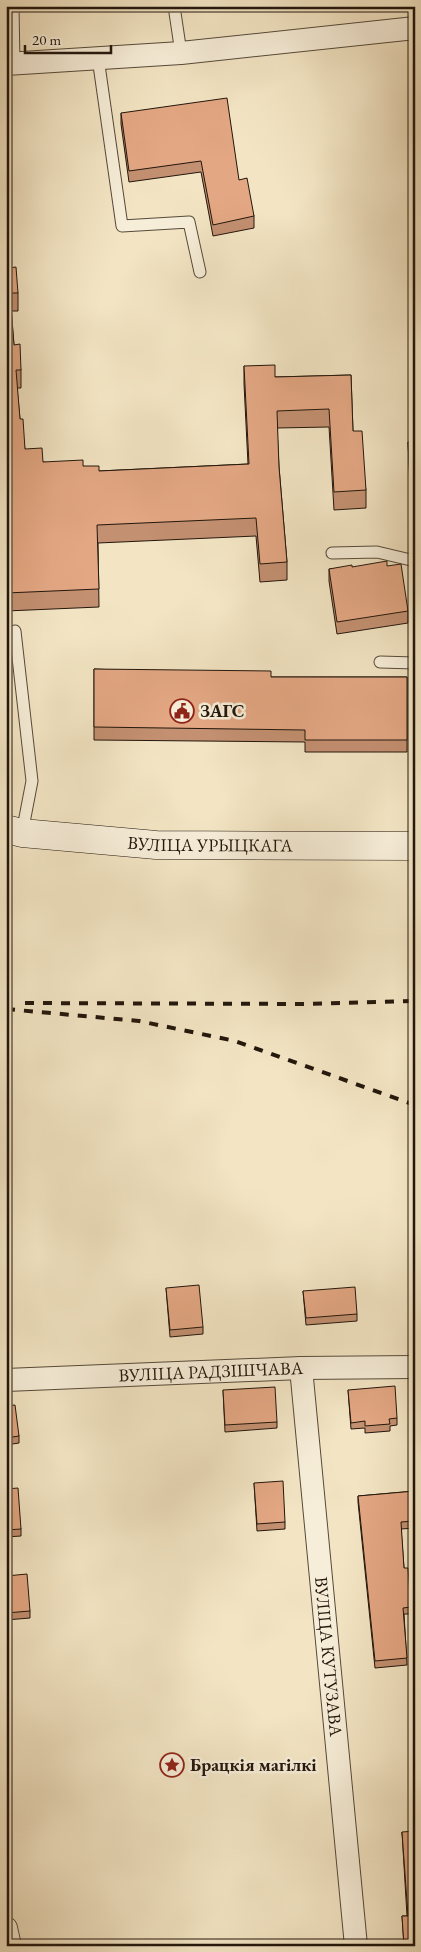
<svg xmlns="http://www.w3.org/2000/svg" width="421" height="1952" viewBox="0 0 421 1952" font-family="'EB Garamond',serif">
<rect width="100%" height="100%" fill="#f3e5c4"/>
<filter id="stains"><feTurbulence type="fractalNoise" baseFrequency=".004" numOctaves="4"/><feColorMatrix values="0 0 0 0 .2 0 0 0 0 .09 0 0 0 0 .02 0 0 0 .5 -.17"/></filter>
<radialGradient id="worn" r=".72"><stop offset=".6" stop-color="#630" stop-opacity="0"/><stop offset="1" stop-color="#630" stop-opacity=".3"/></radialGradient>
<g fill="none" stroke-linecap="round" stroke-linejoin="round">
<g stroke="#564a3a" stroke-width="13">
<g id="service">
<path d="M13,6l1,58"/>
<path d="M174,6l7,47"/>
<path d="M98,58l24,168 67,-4 11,50"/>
<path d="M332,553l45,-1 38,9"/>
<path d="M15,631l17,150 -10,52"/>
<path d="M380,662l35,1"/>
</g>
</g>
<g stroke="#564a3a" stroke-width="24">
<g id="minor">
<path d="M6,64l175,-11 234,-25"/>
<path id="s1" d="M301,1368l55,578"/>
<path id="s2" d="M6,1380l295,-12 114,-1"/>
<path d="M6,1928l4,18"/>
</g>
</g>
<g stroke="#22160c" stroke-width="29">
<g id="secondary">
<path id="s3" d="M6,829l16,4 134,12 259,1"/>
</g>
</g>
<use href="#service" stroke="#f7eed9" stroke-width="11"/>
<use href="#minor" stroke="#f7eed9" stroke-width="22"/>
<use href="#secondary" stroke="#f7eed9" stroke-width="28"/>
<g stroke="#22160c" stroke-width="4" stroke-dasharray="9 9" stroke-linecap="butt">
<path d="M25,1003l282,1 108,-3"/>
<path d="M6,1009l133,12 96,20 180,64"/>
</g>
</g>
<g fill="#c39071" stroke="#22160c">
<path d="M121,113l118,67 15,36v12l-41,8 -12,-64 -72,10 -8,-58z"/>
<path d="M6,194l5,25v18h-5l2,31 10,25v18h-7l3,34 7,25v18h-4l3,31 5,30 18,13 40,4 16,5 149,-7 -4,-80v-18l31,11 76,-2 2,56 13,59v18l-32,2 -5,-83 -52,1 2,39 8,95v18l-27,2 -4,-46 -158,7 1,64 -93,4z"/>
<path d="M412,195h3v32l-3,-20z"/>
<path d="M408,442h7v45h-5z"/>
<path d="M352,567l56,44v12l-71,11 -8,-53v-12z"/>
<path d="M94,669l177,8h136v75h-102v-10l-211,-2z"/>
<path d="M166,1288l37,39v7l-33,3z"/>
<path d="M303,1291l54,23v7l-51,4z"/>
<path d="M223,1390l54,32v6l-52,4z"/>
<path d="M348,1390l49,28v7l-7,1v5l-25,2v-5l-14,1z"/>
<path d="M6,1406l13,30v7l-13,2z"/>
<path d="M254,1483l31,39v7l-28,2z"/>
<path d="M6,1489l15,40v7l-15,1z"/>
<path d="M415,1491v37l-14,1 3,39 7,39v7h-7l3,51 -32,3 -17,-166v-6z"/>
<path d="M6,1576l24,35v7l-24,2z"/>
<path d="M410,1746h5v42h-4z"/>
<path d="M402,1832l13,114h-11l-2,-30h5z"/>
</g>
<g fill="#e3a783" stroke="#22160c">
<path d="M227,98l12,82 8,-2 7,38 -41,9 -12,-64 -72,10 -8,-58z"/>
<path d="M6,194h3l2,25h-5z"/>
<path d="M412,195h3v20z"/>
<path d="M6,237l2,31 8,-1 2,26h-8l4,52 6,-1 1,26h-5l4,49h3l2,30 17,-1 1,14 40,-2v6h16v5l150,-7 -5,-98 31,-1v12l76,-2 2,56h9l4,59 -32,2 -5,-83 -52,2 2,56 8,95 -27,2 -4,-46 -159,7 2,64 -93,4z"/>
<path d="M408,442h7v39h-5z"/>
<path d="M387,561v5l14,-2 7,47 -71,11 -8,-53 23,-4v2z"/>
<path d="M94,669l177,2v6h136v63h-102v-10l-211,-3z"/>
<path d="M199,1285l4,42 -33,3 -4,-42z"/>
<path d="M355,1287l2,27 -51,4 -3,-27z"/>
<path d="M395,1386l2,32 -8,1 1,5 -25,2v-5l-14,2 -3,-33z"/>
<path d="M275,1387l2,35 -52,3 -2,-35z"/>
<path d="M15,1405l4,31 -13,2v-32z"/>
<path d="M283,1481l2,41 -28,2 -3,-41z"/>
<path d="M18,1488l3,41 -15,1v-41z"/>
<path d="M415,1491v30l-14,1 3,46h4l3,39 -8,1 4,50 -32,3 -17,-165z"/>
<path d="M27,1574l3,37 -24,2v-37z"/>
<path d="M410,1746h5v35h-4z"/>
<path d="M415,1831v115h-11l-2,-30h6l-6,-84z"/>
</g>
<defs>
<g id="civic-ring" transform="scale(1.25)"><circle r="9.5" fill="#f7eed9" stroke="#8f2418" stroke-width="1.5"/><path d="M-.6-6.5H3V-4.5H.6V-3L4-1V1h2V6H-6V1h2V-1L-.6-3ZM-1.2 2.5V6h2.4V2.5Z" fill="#8f2418"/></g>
<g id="sight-ring" transform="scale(1.25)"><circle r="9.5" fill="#f7eed9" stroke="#8f2418" stroke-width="1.5"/><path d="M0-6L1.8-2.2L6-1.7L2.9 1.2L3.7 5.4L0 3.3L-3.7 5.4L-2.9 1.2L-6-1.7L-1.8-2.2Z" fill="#8f2418"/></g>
</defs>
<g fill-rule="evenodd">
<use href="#civic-ring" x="182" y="711"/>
<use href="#sight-ring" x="172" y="1765"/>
</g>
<g text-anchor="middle" stroke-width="5" stroke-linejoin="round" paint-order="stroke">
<g font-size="18" font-weight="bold" fill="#22160c" stroke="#f7eed9" text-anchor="start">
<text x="200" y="717">ЗАГС</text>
<text x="190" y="1771">Брацкія магілкі</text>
</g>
<g font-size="18" fill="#22160c" stroke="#f7eed9">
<text dy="6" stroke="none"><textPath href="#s3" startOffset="205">ВУЛІЦА УРЫЦКАГА</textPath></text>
<text dy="6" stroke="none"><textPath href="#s2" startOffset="205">ВУЛІЦА РАДЗІШЧАВА</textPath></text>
<text dy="6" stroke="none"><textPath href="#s1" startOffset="290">ВУЛІЦА КУТУЗАВА</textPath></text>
</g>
</g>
<rect width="421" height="1952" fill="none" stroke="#f3e5c4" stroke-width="25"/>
<rect x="8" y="8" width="406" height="1937" fill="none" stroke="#22160c" stroke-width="2.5"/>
<rect x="12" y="12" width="396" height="1927" fill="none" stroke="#22160c"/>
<path d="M25 45v8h86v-8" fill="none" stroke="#22160c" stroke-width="2.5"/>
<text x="32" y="45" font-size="15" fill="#22160c" stroke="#f7eed9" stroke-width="4" paint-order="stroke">20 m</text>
<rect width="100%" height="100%" filter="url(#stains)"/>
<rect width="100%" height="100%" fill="url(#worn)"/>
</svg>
